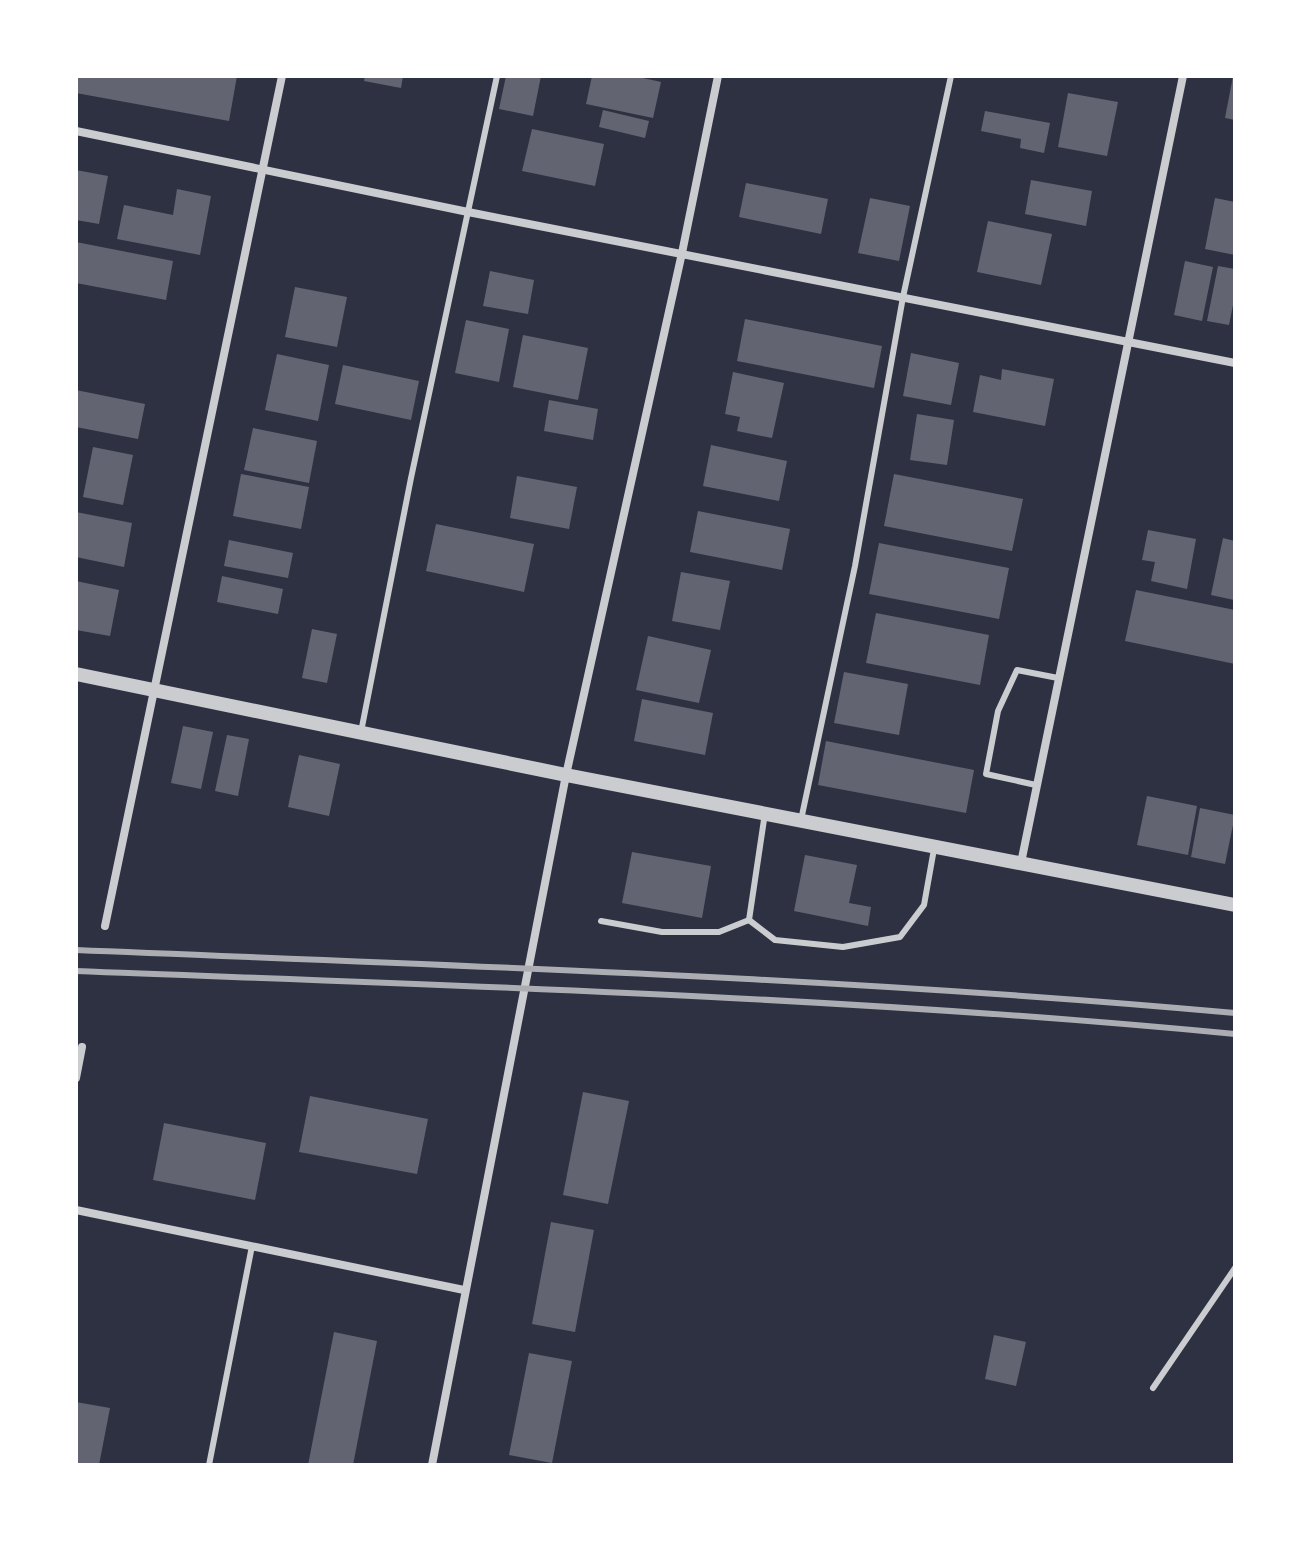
<svg xmlns="http://www.w3.org/2000/svg" width="1311" height="1541" viewBox="0 0 1311 1541" font-family="'Source Sans 3',sans-serif">
<rect width="100%" height="100%" fill="#2d3142"/>
<g fill="#626471">
<path d="M76,76h161l-8,45 -153,-28z"/>
<path d="M365,76h38l-2,12 -37,-7z"/>
<path d="M506,76h35l-8,40 -34,-7z"/>
<path d="M592,76h42l27,6 -8,36 -67,-14z"/>
<path d="M1233,76h2v44l-10,-2z"/>
<path d="M1068,93l50,9 -11,54 -49,-9z"/>
<path d="M603,110l46,11 -4,17 -46,-11z"/>
<path d="M985,111l65,12 -6,30 -24,-5 1,-9 -40,-8z"/>
<path d="M532,129l72,15 -9,42 -73,-15z"/>
<path d="M76,170l32,6 -9,48 -23,-4z"/>
<path d="M1031,180l61,11 -6,35 -61,-12z"/>
<path d="M746,183l82,16 -7,35 -82,-17z"/>
<path d="M177,189l34,7 -11,59 -83,-16 7,-34 49,10z"/>
<path d="M870,198l40,8 -11,55 -41,-8z"/>
<path d="M1215,198l20,4v53l-30,-6z"/>
<path d="M988,221l64,13 -11,51 -64,-13z"/>
<path d="M76,242l97,19 -7,39 -90,-17z"/>
<path d="M1185,261l28,6 -11,54 -28,-6z"/>
<path d="M1218,266l17,3v26l-6,30 -22,-4z"/>
<path d="M490,271l44,9 -6,34 -45,-8z"/>
<path d="M295,287l52,10 -10,50 -52,-10z"/>
<path d="M745,319l137,27 -8,42 -137,-27z"/>
<path d="M466,320l43,9 -10,53 -44,-9z"/>
<path d="M523,335l65,13 -10,52 -65,-13z"/>
<path d="M911,353l48,10 -8,42 -48,-9z"/>
<path d="M277,354l52,11 -11,56 -53,-11z"/>
<path d="M343,365l76,16 -8,39 -76,-16z"/>
<path d="M1002,369l52,10 -9,47 -72,-14 7,-37 21,5z"/>
<path d="M733,372l51,11 -12,55 -35,-7 3,-14 -15,-3z"/>
<path d="M76,390l69,14 -7,35 -62,-12z"/>
<path d="M549,400l49,9 -5,31 -49,-9z"/>
<path d="M917,414l37,6 -7,45 -37,-5z"/>
<path d="M253,428l64,13 -8,42 -65,-13z"/>
<path d="M711,445l76,16 -8,40 -76,-15z"/>
<path d="M93,447l40,8 -10,50 -40,-8z"/>
<path d="M241,474l68,13 -8,42 -68,-13z"/>
<path d="M894,474l129,25 -11,52 -128,-25z"/>
<path d="M517,476l60,11 -8,42 -59,-11z"/>
<path d="M698,511l92,18 -8,41 -92,-18z"/>
<path d="M76,512l56,11 -8,44 -48,-10z"/>
<path d="M436,524l98,20 -10,48 -98,-21z"/>
<path d="M1148,530l48,9 -9,50 -36,-8 4,-19 -13,-2z"/>
<path d="M1223,538l12,3 -1,59 -23,-5z"/>
<path d="M229,540l64,13 -5,25 -64,-12z"/>
<path d="M879,543l130,25 -10,51 -130,-25z"/>
<path d="M681,572l49,9 -10,49 -48,-9z"/>
<path d="M222,576l61,13 -5,25 -61,-12z"/>
<path d="M76,581l43,9 -9,46 -34,-6z"/>
<path d="M1136,590l99,20v54l-110,-23z"/>
<path d="M876,613l113,22 -9,50 -114,-22z"/>
<path d="M312,629l25,5 -10,49 -25,-5z"/>
<path d="M648,636l63,14 -12,53 -63,-13z"/>
<path d="M844,672l64,12 -9,51 -65,-12z"/>
<path d="M642,699l71,14 -8,42 -71,-14z"/>
<path d="M183,726l30,6 -12,57 -30,-6z"/>
<path d="M227,735l22,4 -11,57 -23,-5z"/>
<path d="M826,741l148,29 -8,43 -148,-28z"/>
<path d="M299,755l41,9 -11,52 -41,-9z"/>
<path d="M1147,796l50,10 -9,49 -51,-10z"/>
<path d="M1200,808l35,7 -10,49 -34,-7z"/>
<path d="M632,852l79,14 -9,52 -80,-15z"/>
<path d="M805,855l52,10 -8,38 22,4 -3,19 -74,-15z"/>
<path d="M583,1092l46,9 -21,103 -45,-9z"/>
<path d="M310,1096l118,23 -11,55 -118,-22z"/>
<path d="M164,1123l102,20 -11,57 -102,-20z"/>
<path d="M551,1222l43,8 -19,102 -43,-8z"/>
<path d="M334,1332l43,9 -24,124h-45z"/>
<path d="M994,1335l32,7 -10,44 -31,-7z"/>
<path d="M529,1353l43,8 -20,102 -43,-8z"/>
<path d="M76,1402l34,6 -11,57h-23z"/>
</g>
<g fill="none" stroke-linecap="round" stroke-linejoin="round">
<g stroke="#caccd0" stroke-width="6">
<path d="M361,732l50,-254 86,-402"/>
<path d="M1036,785l-50,-11 12,-63 19,-41 41,8"/>
<path d="M765,813l-16,107 26,20 68,7 57,-10 24,-32 10,-56"/>
<path d="M801,820l54,-254 48,-269 48,-221"/>
<path d="M601,921l61,11h57l30,-12"/>
<path d="M1153,1388l82,-120"/>
<path d="M209,1465l43,-219"/>
</g>
<g stroke="#caccd0" stroke-width="8">
<path d="M76,131l392,81 767,151"/>
<path d="M1021,863l162,-787"/>
<path d="M105,926l177,-850"/>
<path d="M76,1078l6,-31"/>
<path d="M76,1210l388,80"/>
<path d="M432,1465l134,-690 116,-522 36,-177"/>
</g>
<path stroke="#caccd0" stroke-width="14" d="M76,674l490,101 669,130"/>
<g stroke="#abadb3" stroke-width="6">
<path d="M76,950c386,16 774,28 1159,63"/>
<path d="M76,971c386,15 774,26 1159,63"/>
</g>
</g>
<rect width="1311" height="1541" fill="none" stroke="#ffffff" stroke-width="156"/>
</svg>
